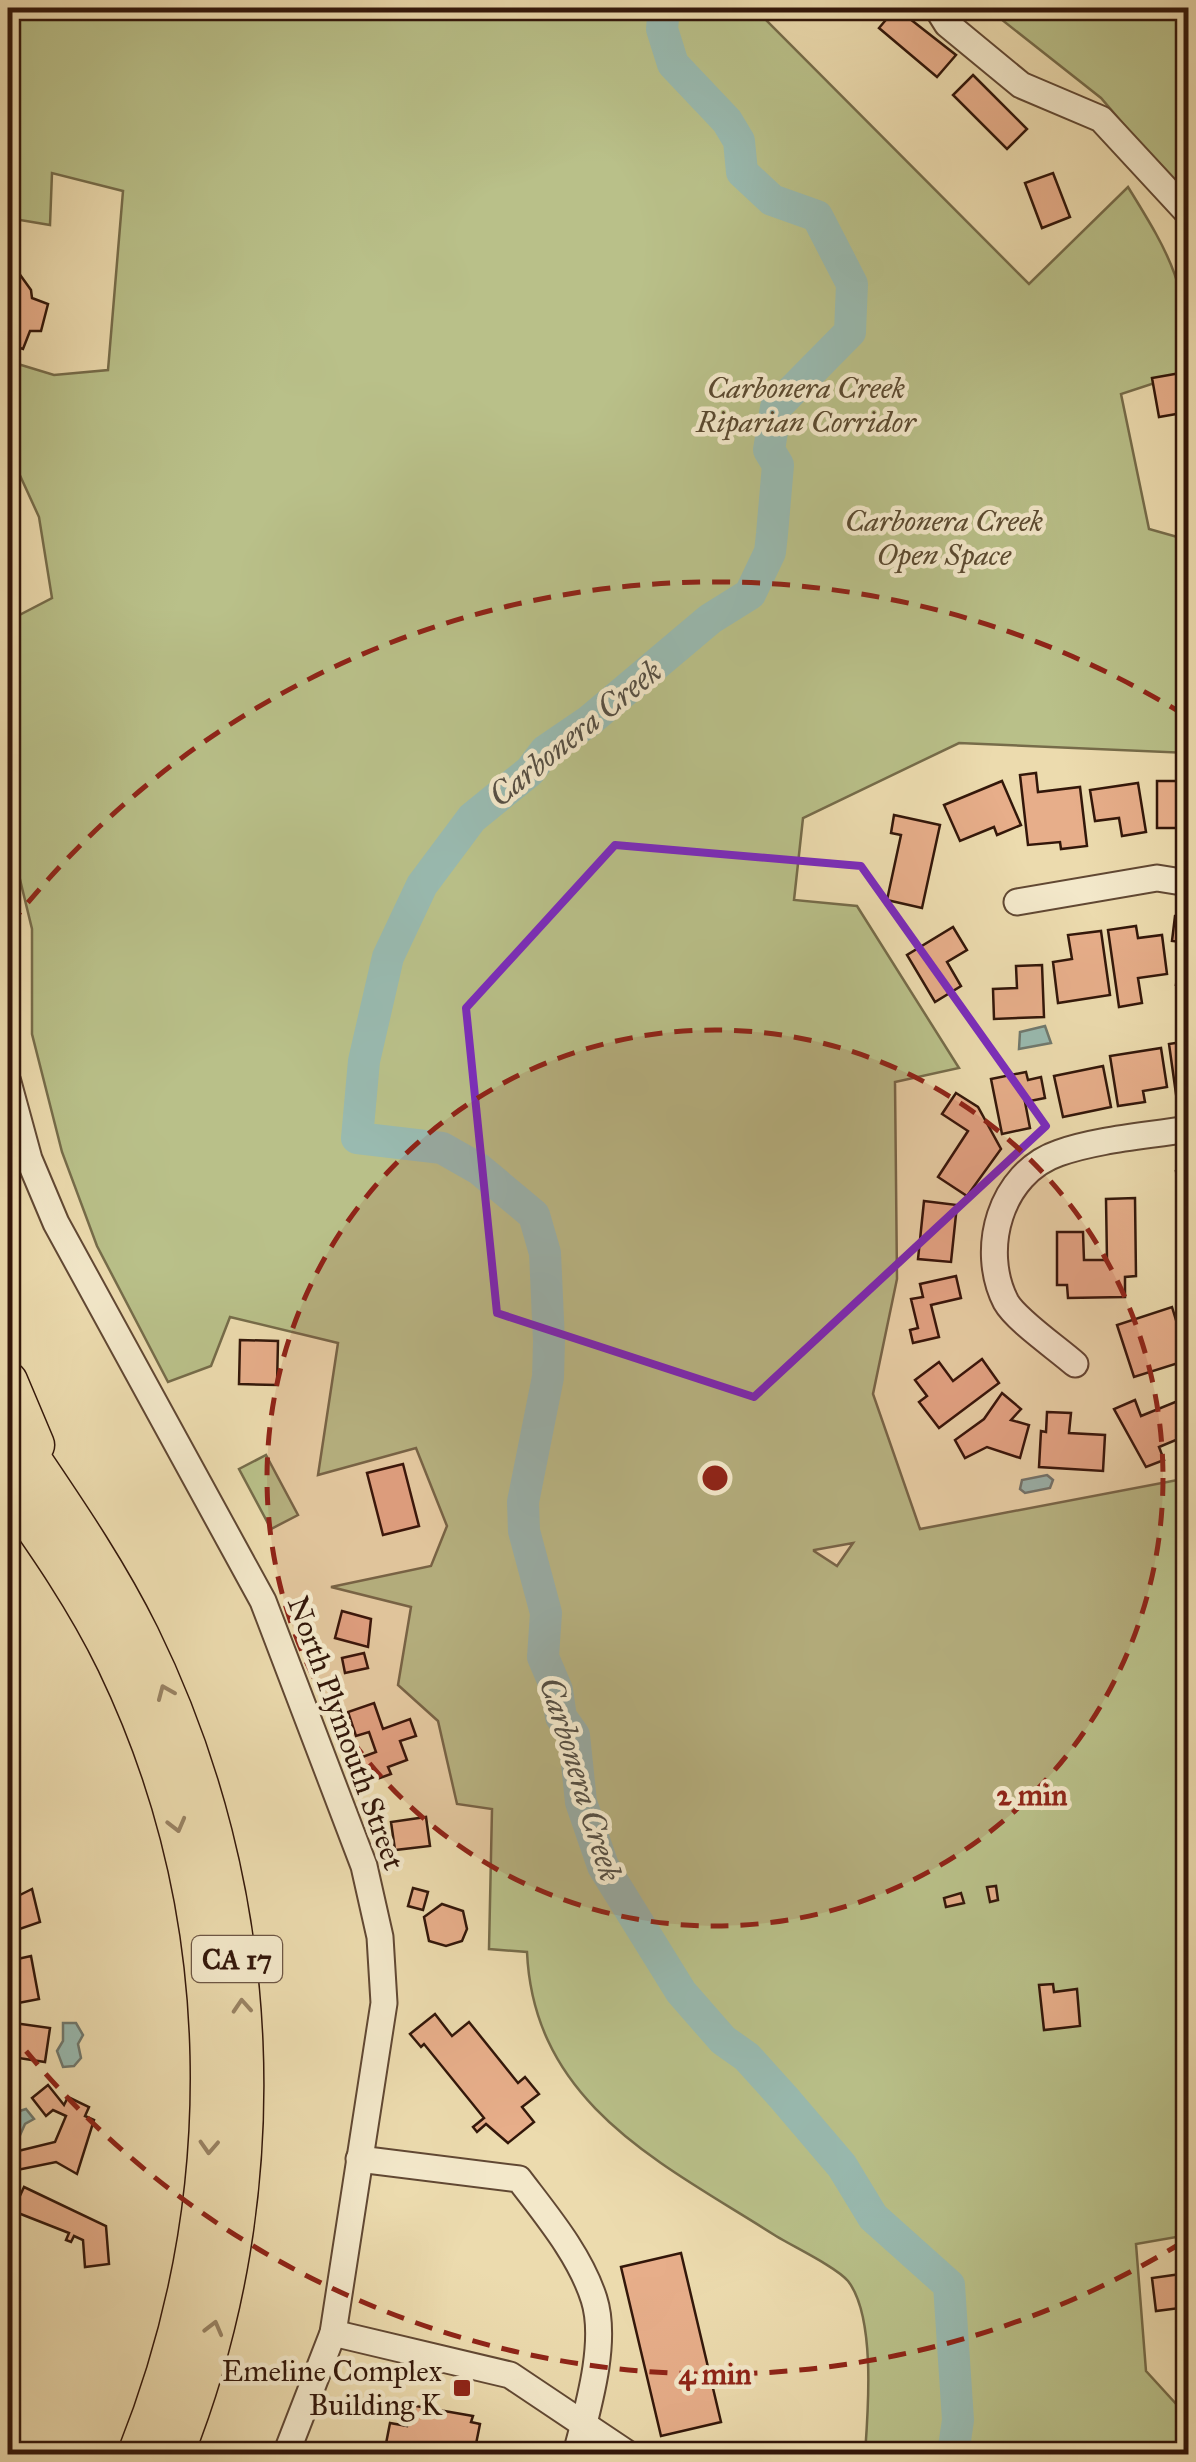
<svg xmlns="http://www.w3.org/2000/svg" width="1196" height="2462" viewBox="0 0 1196 2462" font-family="'IM FELL Great Primer',serif">
<rect width="100%" height="100%" fill="#ecdbae"/>
<filter id="stains"><feTurbulence type="fractalNoise" baseFrequency=".002" numOctaves="4"/><feColorMatrix values="0 0 0 0 .2 0 0 0 0 .09 0 0 0 0 .02 0 0 0 .5 -.17"/></filter>
<radialGradient id="worn" r=".72"><stop offset=".6" stop-color="#630" stop-opacity="0"/><stop offset="1" stop-color="#630" stop-opacity=".3"/></radialGradient>
<g fill="#b9c089" stroke="#766c4a" stroke-width="2.5" fill-rule="evenodd">
<path d="M8,8h99l4,7 86,-7h557l275,276 99,-97c44,71 60,99 60,185l-67,22 28,135 39,11v98l-4,4 4,3v108l-229,-10 -156,75 -9,82 63,6 102,162 -64,14 2,197 -24,115 47,135 268,-51v757l-52,9 10,127 42,46v37h-323c3,-42 11,-137 -17,-173 -12,-14 -54,-34 -72,-45 -113,-72 -242,-131 -249,-284l-38,-3 3,-140 -35,-5 -19,-83 -40,-36 13,-78 -80,-20 100,-21 16,-40 -31,-78 -98,27 20,-132 -108,-26 -19,49 -43,16 -71,-136 -35,-94 -30,-118v-105l-24,-99v-209l44,-23 -13,-81 -22,-48 -9,-4v-104l46,14 54,-5 15,-179 -71,-18 -2,52 -42,-7zM853,1543l-16,23 -23,-15v-1z"/>
<path d="M987,8h201v192l-87,-102z"/>
<path d="M266,1455l32,60 -27,14 -32,-60z"/>
</g>
<g fill="#99bab0" stroke="#70796e" stroke-width="2.5">
<path d="M1045,1026l6,17 -32,6 1,-17z"/>
<path d="M1047,1475l6,5 -3,8 -25,5 -5,-4 2,-9z"/>
<path d="M63,2023h13l7,12 -5,9 3,14 -7,8 -11,1 -6,-16 6,-10z"/>
<path d="M26,2109l8,10 -9,5 -8,18 -9,-3 2,-25z"/>
</g>
<g fill="none" stroke-linecap="round" stroke-linejoin="round">
<path stroke="#99bab0" stroke-width="32" d="M664,8l-2,21 11,35 54,57 12,20 3,31 30,28 45,16 35,68 -2,48 -74,75 -7,43 9,15 -6,69 -2,18 -20,42 -40,25 -121,102 -44,30 -15,20 -58,47 -50,67 -34,72 -24,104 -7,77 85,10 37,21 55,46 11,38 4,88 -1,36 -25,125 1,29 22,82 -3,44 14,33 4,27 13,18 7,67 22,64 78,126 42,48 24,17 37,41 58,68 31,51 76,68 9,135 -5,34"/>
</g>
<g fill="#e7ae8a" stroke="#33170a" stroke-width="2.5">
<path d="M896,8l60,47 -19,22 -58,-49z"/>
<path d="M973,75l54,54 -20,20 -54,-54z"/>
<path d="M1053,173l17,44 -28,11 -17,-45z"/>
<path d="M8,258l23,32 1,8 16,6 -7,27h-11l-7,18 -15,-5v-36l5,-10 -5,-8z"/>
<path d="M1186,372l2,40 -29,5 -7,-39z"/>
<path d="M1036,773l2,19 42,-5 7,59 -26,3 -1,-7 -32,3 -8,-70z"/>
<path d="M1002,781l19,44 -24,10 -3,-8 -34,14 -16,-36z"/>
<rect x="1157" y="781" width="31" height="47"/>
<path d="M1138,783l8,49 -24,4 -3,-18 -24,3 -5,-31z"/>
<path d="M894,815l46,10 -18,83 -35,-8 14,-65 -10,-2z"/>
<path d="M1175,916l13,1v70l-12,-2 5,-43 -9,-1z"/>
<path d="M1136,926l2,12 24,-3 5,39 -29,4 4,25 -23,4 -11,-77z"/>
<path d="M953,927l14,23 -20,12 14,24 -26,16 -28,-47z"/>
<path d="M1101,931l9,64 -52,8 -5,-41 19,-3 -4,-24z"/>
<path d="M1042,965l2,52 -50,2 -1,-30 24,-1 -1,-22z"/>
<path d="M1188,1041v51l-12,2 -7,-50z"/>
<path d="M1161,1048l6,39 -24,4 2,11 -27,4 -8,-50z"/>
<path d="M1103,1066l8,41 -48,10 -9,-41z"/>
<path d="M1026,1072l2,8 13,-3 4,21 -20,4 5,26 -28,6 -11,-55z"/>
<path d="M956,1093l22,14 23,42 -34,47 -29,-19 30,-46 -26,-17z"/>
<path d="M1188,1169v30l-8,1 -4,-29z"/>
<path d="M1135,1198l1,78 -11,1v20l-57,1 -1,-13h-10v-53h26l1,28h23l-1,-61z"/>
<path d="M924,1201l33,4 -6,57 -33,-3z"/>
<path d="M956,1276l5,22 -30,7 8,32 -26,6 -3,-13 8,-2 -7,-29 12,-2 -3,-13z"/>
<path d="M1172,1307l16,53 -54,17 -17,-52z"/>
<path d="M240,1340l38,1 -1,44 -38,-1z"/>
<path d="M982,1359l17,24 -60,45 -20,-26 8,-6 -12,-16 24,-18 14,19z"/>
<path d="M1002,1393l19,16 -10,11 18,5 -9,33 -33,-11 -22,11 -10,-18 29,-21z"/>
<path d="M1185,1398l3,37 -29,12 5,13 -18,7 -32,-58 21,-9 6,16z"/>
<path d="M1047,1412l24,1 -2,20 36,2 -2,36 -64,-4 2,-36 5,1z"/>
<path d="M403,1464l16,62 -36,9 -16,-62z"/>
<path d="M342,1611l29,8 -3,28 -33,-9z"/>
<path d="M364,1653l4,15 -23,5 -3,-15z"/>
<path d="M374,1703l9,26 27,-10 6,17 -16,5 7,19 -19,7 3,7 -25,9 -9,-24 19,-7 -7,-20 -13,4 -8,-24z"/>
<path d="M426,1817l4,29 -35,4 -4,-28z"/>
<path d="M996,1886l2,14 -8,2 -3,-15z"/>
<path d="M413,1888l15,4 -5,18 -15,-4z"/>
<path d="M32,1889l8,33 -32,11v-32z"/>
<path d="M961,1893l3,10 -18,4 -2,-9z"/>
<path d="M442,1904l21,7 4,18 -5,12 -16,5 -17,-5 -5,-24z"/>
<path d="M12,1955l1,5 18,-4 8,43 -31,6v-49z"/>
<path d="M1053,1984l1,8 23,-3 3,37 -36,4 -5,-45z"/>
<path d="M435,2014l17,22 17,-14 49,61 7,-6 14,17 -17,13 12,15 -26,21 -22,-19 -9,8 -4,-5 11,-9 -60,-74 -3,3 -11,-13z"/>
<path d="M14,2023l36,5 -5,34 -33,-5z"/>
<path d="M48,2085l16,20 4,-8 21,10 -4,9 9,4 -17,54 -21,-12 -39,8 -3,-18 41,-10 11,-26 -13,-6 -7,6 -14,-18z"/>
<path d="M24,2187l82,39 3,38 -24,3 -2,-27 -9,-4 -3,6 -5,-2 3,-7 -56,-22z"/>
<path d="M681,2253l40,169 -60,14 -40,-169z"/>
<path d="M8,2267l9,2 -9,42z"/>
<path d="M1188,2273v34l-32,4 -4,-33z"/>
<path d="M410,2405l63,11 -2,6 9,2 -6,30h-90l6,-31 17,3z"/>
<path d="M496,2443l27,4 1,7h-30z"/>
</g>
<g fill="none" stroke-linecap="round" stroke-linejoin="round">
<g stroke="#614833" stroke-width="29">
<g id="minor">
<path d="M937,8l10,16 74,61 80,34 87,94"/>
<path d="M1017,902l140,-24 31,5"/>
<path d="M8,1082l21,77 27,64 207,378 101,265 16,71 4,66 -51,330 -47,121"/>
<path d="M1075,1364c-18,-16 -59,-44 -69,-62 -27,-52 -6,-129 53,-149 40,-14 88,-17 129,-24"/>
<path d="M359,2159l160,20c28,37 61,76 75,120 14,44 -7,112 -18,155"/>
<path d="M333,2333l177,42 118,79"/>
</g>
</g>
<g stroke="#33170a" stroke-width="41">
<g id="highway">
<path d="M8,1381l27,64"/>
<path d="M8,1424c46,69 95,137 132,212 125,254 139,555 34,818"/>
<path d="M8,1489c39,55 78,111 108,173 120,249 123,537 21,792"/>
</g>
</g>
<use href="#minor" stroke="#f3e8ca" stroke-width="25"/>
<use href="#highway" stroke="#ecdbae" stroke-width="38"/>
</g>
<defs><path id="oneway-chevron" d="M-2-3.5L2.5 0L-2 3.5" fill="none" stroke-width="1.6" stroke-linecap="round" stroke-linejoin="round" transform="scale(2.5)"/></defs>
<g stroke="#998364">
<use href="#oneway-chevron" transform="translate(165 1692) rotate(-113)"/>
<use href="#oneway-chevron" transform="translate(177 1825) rotate(75)"/>
<use href="#oneway-chevron" transform="translate(242 2006) rotate(-94)"/>
<use href="#oneway-chevron" transform="translate(209 2147) rotate(93)"/>
<use href="#oneway-chevron" transform="translate(214 2328) rotate(-75)"/>
</g>
<path fill="none" stroke="#7b2cbf" stroke-width="8" stroke-linejoin="round" d="M615,845l246,21 185,260 -292,271 -257,-84 -31,-305z"/>
<circle cx="715" cy="1478" r="448" fill="#8f2418" fill-opacity=".12"/>
<g fill="none" stroke="#8f2418" stroke-width="5" stroke-dasharray="18 12">
<circle cx="715" cy="1478" r="448"/>
<path d="M1183 2242A896 896 0 0 1 9 2030M9 926A896 896 0 0 1 1183 714"/>
</g>
<rect fill="#8f2418" stroke="#f3e8ca" stroke-width="4" x="452" y="2378" width="20" height="20" rx="5"/>
<g text-anchor="middle" stroke-width="9" stroke-linejoin="round" paint-order="stroke">
<rect fill="#f3e8ca" stroke="#6d5644" stroke-width="2.5" x="192" y="1936" width="90" height="46" rx="8"/>
<g font-size="28" font-weight="bold" fill="#33170a">
<text x="237" y="1969">CA 17</text>
</g>
<g font-size="30" font-style="italic" fill="#5b4a30" stroke="#f3e8ca">
<text x="806" y="398">Carbonera Creek<tspan x="806" dy="34">Riparian Corridor</tspan></text>
<text x="944" y="531">Carbonera Creek<tspan x="944" dy="34">Open Space</tspan></text>
</g>
<g font-size="30" fill="#33170a" stroke="#f3e8ca">
<text transform="translate(346 1733) rotate(70)" y="10">North Plymouth Street</text>
</g>
<g font-size="30" fill="#33170a" stroke="#f3e8ca" text-anchor="end">
<text x="442" y="2381">Emeline Complex<tspan x="442" dy="34">Building K</tspan></text>
</g>
<g font-size="32" font-style="italic" fill="#575044" stroke="#f3e8ca">
<text transform="translate(575 733) rotate(-39)" y="11">Carbonera Creek</text>
<text transform="translate(581 1779) rotate(73)" y="11">Carbonera Creek</text>
</g>
</g>
<circle cx="715" cy="1478" r="15" fill="#8f2418" stroke="#f3e8ca" stroke-width="5"/>
<g font-size="30" text-anchor="middle" font-weight="bold" fill="#8f2418" stroke="#f3e8ca" stroke-width="9" stroke-linejoin="round" paint-order="stroke">
<text x="1032" y="1805">2 min</text>
<text x="715" y="2384">4 min</text>
</g>
<rect width="1196" height="2462" fill="none" stroke="#ecdbae" stroke-width="40"/>
<rect x="10" y="10" width="1176" height="2442" fill="none" stroke="#33170a" stroke-width="5"/>
<rect x="20" y="20" width="1156" height="2422" fill="none" stroke="#33170a" stroke-width="2.5"/>
<rect width="100%" height="100%" filter="url(#stains)"/>
<rect width="100%" height="100%" fill="url(#worn)"/>
</svg>
